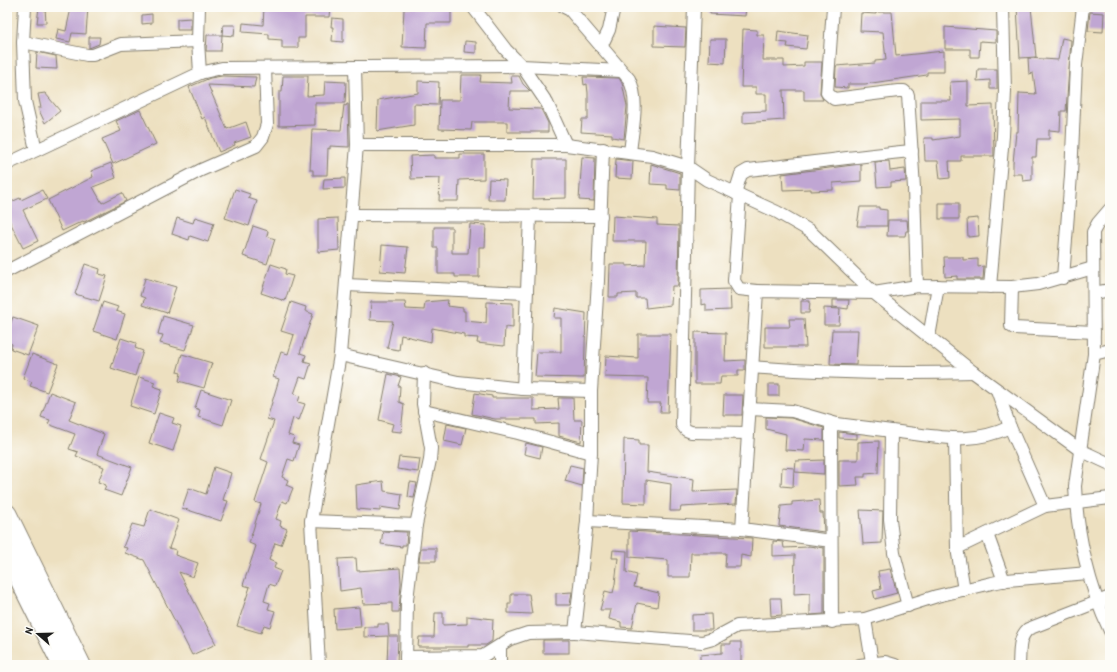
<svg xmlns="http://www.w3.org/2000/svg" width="1117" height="672" viewBox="0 0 1117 672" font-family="'Patrick Hand',sans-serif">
<rect width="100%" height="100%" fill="#fdfcf7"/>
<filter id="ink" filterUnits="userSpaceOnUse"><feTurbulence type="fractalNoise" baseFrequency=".025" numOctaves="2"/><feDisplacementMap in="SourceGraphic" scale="8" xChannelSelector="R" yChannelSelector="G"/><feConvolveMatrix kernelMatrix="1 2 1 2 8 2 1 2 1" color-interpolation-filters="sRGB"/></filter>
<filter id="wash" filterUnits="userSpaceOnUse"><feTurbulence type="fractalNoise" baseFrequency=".012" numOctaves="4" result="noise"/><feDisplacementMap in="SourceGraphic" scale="16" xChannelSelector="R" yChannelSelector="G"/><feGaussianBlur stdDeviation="0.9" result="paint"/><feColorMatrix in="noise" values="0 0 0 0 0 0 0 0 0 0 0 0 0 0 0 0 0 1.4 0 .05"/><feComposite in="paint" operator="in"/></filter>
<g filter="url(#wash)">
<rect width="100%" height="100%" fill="#ede0c0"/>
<g id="blocks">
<g fill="#c0a6d3">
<path d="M39,7h6l1,16h-9z"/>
<path d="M79,7h9l-2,27 -14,-1 -2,9 -14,-3 2,-10 8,2 5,-23 7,2z"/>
<path d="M264,7h66l-1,10h-24v21h-7v10h-16v-8l-13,-1v-5l-27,-2 1,-9 20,2z"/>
<path d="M430,7h21v16h-24l-1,25 -24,-1 2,-38z"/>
<path d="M710,7h36l-1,9 -35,-2z"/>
<path d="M1017,7h14l5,50 -16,1z"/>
<path d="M876,12h16l4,44 48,-5v21h-17v3l-62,9h-17v4l-13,-1 1,-21 39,-3v-2l11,-1 -3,-28 -23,-1 1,-18 15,1z"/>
<path d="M1090,12l14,1 -1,19 -15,-1z"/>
<path d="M152,14v9l-10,1v-9z"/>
<path d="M191,18v12h-14v-11z"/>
<path d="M332,18l11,1v23l-11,-1 1,-14h-2z"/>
<path d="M223,25h12l-1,11 -12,-1z"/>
<path d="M654,26l32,2 -1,19 -31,-1z"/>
<path d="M945,27l51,4v11l-16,-1 -1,16h-9v-8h-25z"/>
<path d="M743,29l14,1v5h7l-1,25h21v7l20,-1v-4h18l-2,31 3,7h-19v-10h-21l1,30 -41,3v-11l23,-1v-17h-10v-7h-15z"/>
<path d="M778,31l30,4 -2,14 -19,-2 1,-4 -11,-1z"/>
<path d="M207,35h15l-1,16h-15z"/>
<path d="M89,37h11l-1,7 -10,4z"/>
<path d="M1062,38l9,2 -5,71h-5l-1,20 -11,-1v9h-12l-1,18h-4v23l-9,1 -1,-7h-9v-11l3,-31h2l1,-39 17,1 -3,-21 -4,1 -1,-16 30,2z"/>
<path d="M710,39h16l-1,24 -16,-1z"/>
<path d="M465,41l11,1v11l-12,-1z"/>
<path d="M37,52l19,4 1,13 -21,-1z"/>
<path d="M978,69h19v20h-7v-9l-13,1z"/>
<path d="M461,75h20l-1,7 32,1 -1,-7h8l4,8 7,7h-20l-1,17 32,1 7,14v9h-41v-10h-35l-1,8 -32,-1 1,-29h20z"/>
<path d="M222,76l34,1 -2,10 -46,-2 19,44 19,-7 5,15 -17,6 1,2 -16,7 -14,-35 -3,2 -13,-32 21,-9z"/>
<path d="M283,76h25l-1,20 17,-1 1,-14 21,1 -1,21h-30v22l-36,1v-34h3z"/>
<path d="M583,77l36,1 3,5 5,23 -3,33 -12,-2v-3l-31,-2 1,-13h6v-26l-1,-9 -3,1z"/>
<path d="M418,81l21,1 -1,23 -24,-1v21l-37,6 1,-31 40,-7z"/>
<path d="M968,81v25l25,-1 1,51h-33v5h-12l1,17 -10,1 -2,-18h-13l-1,-23h9v2l27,-4v-17l-39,1v-19h30l-1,-19z"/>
<path d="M45,93l15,18 -15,12 -7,-15h3l-3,-14z"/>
<path d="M347,104h1l1,43 -19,-1v3l-2,-1 -1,27h-14v-5h-3l2,-41 29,1 3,-25 2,1z"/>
<path d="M140,110l16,34 -43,20 -11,-25 19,-8 -5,-10z"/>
<path d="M460,154h24v25l-25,1 -1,21h-19l1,-23 -29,1 -1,-23 24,-1v3h26z"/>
<path d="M582,157l13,1 -1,43 -15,-1z"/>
<path d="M534,159h32v39l-33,1z"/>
<path d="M616,159l17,2 -1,18 -17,-1z"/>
<path d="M889,161l1,10 15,-2 1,12 -15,1v4l-14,1 -2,-25z"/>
<path d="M111,163l5,15 -23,9 9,16 20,-10 4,8 -42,21 -1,-1 -21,10 -14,-31 45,-23 -2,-6z"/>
<path d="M651,164l29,9v17l-13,-1v-4l-17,-1z"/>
<path d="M861,164v17l-28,2v7l-22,1v-2l-28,1 -1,-16z"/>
<path d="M345,178v10l-22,1 1,-10z"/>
<path d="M489,179l17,1 -1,20h-17z"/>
<path d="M235,189l15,5 -2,4 9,3 -8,25 -24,-8z"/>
<path d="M42,190l5,9 -24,11 15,31 -15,7 -16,-32v-12l13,-6 1,2z"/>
<rect x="939" y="203" width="20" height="16"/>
<path d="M860,207h19v2l8,1v16h-30z"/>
<path d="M613,216l44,3v6l22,1 -1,60h-6l-1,19 -25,3 -1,-10h-9v-5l-18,1v3h-9l1,-33h16v2l19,-1 1,-24h-34z"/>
<path d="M195,217l19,6 -6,19 -18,-6 -1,4 -17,-6 5,-16 16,5z"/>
<path d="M338,218l1,32 -21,2v-33z"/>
<path d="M978,218l1,18 -11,1 -1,-18z"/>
<path d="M888,220h19l1,11h-2l-1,5h-18z"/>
<path d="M470,224l16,1 -1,22h-6v30h-24v-3h-17v-26h-4v-21h18v26h16z"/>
<path d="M253,226l15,5 -1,5 8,3 -8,25 -24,-8z"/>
<path d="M382,245l26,2 -3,26 -25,-2z"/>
<path d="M944,257h19v3l15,-1v8l6,-1 -1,13h-26v-3l-12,1z"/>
<path d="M85,264l15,5 -1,5 8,2 -8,25 -24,-7z"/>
<path d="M271,264l15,5 -1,5 8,2 -8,25 -24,-8z"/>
<path d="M145,278l31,9 -9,26 -25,-8 3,-7 -5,-2z"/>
<path d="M730,289l1,21 -25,1v-7l-5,1v-15z"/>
<path d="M448,300l-1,6 16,2v3h2v10l21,2 1,-21 26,1v25l-8,-1 -1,19 -27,-3 1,-5 -14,-1v-3l-32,-6 -1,14 -30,-7 -2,15 -12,-2 6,-27 -23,-1 1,-18h34l1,7 18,1 1,-8z"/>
<path d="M833,300h16l-1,9 -15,-2z"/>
<path d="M801,301h9l-1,12h-8z"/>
<path d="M103,302l15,5 -2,4 9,3 -8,25 -24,-8z"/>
<path d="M291,302l15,5 -1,4 8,3 -13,39 6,2 -2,6 7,2 -5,16 -6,-2 -6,17 6,2 -2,6 7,2 -6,16 -6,-2 -5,17 6,2 -2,6 7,2 -5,16 -6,-2 -6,18 6,3 -2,5 7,3 -6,15 -5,-2 -6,18 5,2 -1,5 7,3 -6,16 -6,-2 -6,17 7,3 -2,5 7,3 -6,15 -6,-2 -5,17 6,2 -2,6 7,2 -5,16 -6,-2 -3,8 -24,-7 13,-39 -7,-2 13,-39 -7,-3 12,-39 -6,-2 13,-40 -7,-3 13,-38 -7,-2 12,-40 -6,-2 8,-25 7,2 6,-19 -13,-4z"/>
<path d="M555,308l31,5 -2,65 -49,-1 2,-25h24v-34h-7z"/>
<path d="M824,308l16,1 -1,16h-15z"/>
<path d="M163,316l31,9 -9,25 -25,-7 3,-8 -5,-1z"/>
<path d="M13,317l26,9 -11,29 -17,-6 1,-5 -5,-2v-9z"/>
<path d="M789,319h15l2,28h-41v-20h25z"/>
<path d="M832,330h26l-2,35 -26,-1z"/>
<path d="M695,332l31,1 -1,28 20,-1v10h-7v6h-17l-1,8h-25z"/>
<path d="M638,334h33l-3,78h-8l1,-9h-14l1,-25 -43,-1 1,-21 32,2z"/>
<path d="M121,338l15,5 -1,5 8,3 -8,25 -24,-8z"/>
<path d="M32,354l26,10 -11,28 -17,-6 2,-4 -9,-4z"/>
<path d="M182,354l30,9 -8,25 -25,-7 2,-8 -4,-1z"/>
<path d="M388,374l13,3 -3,9h2l-1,16 5,2 -3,28 -10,-1 2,-7 -14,-4z"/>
<path d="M139,377l16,5 -2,4 9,3 -8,25 -24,-8z"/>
<rect x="769" y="384" width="10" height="12"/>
<path d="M201,390l30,10 -8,25 -25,-8 2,-7 -5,-2z"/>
<path d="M50,392l26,10 -7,18 35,14 -7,20 35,13 -11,29 -17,-6 2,-5 -8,-3 6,-15 -28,-11 2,-4 -9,-3 6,-15 -27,-10 2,-4 -9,-3z"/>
<path d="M475,393l17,3v2h41v12l26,-1 -1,-11h15l1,22h8l-1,22 -22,-6v-13l-23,1v-5h-41l-23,-5z"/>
<path d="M724,395h19l-1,20h-19z"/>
<path d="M159,413l15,5 -2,5 9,3 -8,25 -24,-8z"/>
<path d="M766,417l25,1 33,10v12l-19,-1 -1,12 -19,-1 1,-16 -20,-5z"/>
<path d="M447,424l19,4 -4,17 -18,-4z"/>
<path d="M839,432l18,2v5l-18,-1z"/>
<path d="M624,439l15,1v5h9l-1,27 47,7 -1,13 44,-2 -1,14 -55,3 -1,4h-10l1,-27 -25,-4v24l-23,-1z"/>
<path d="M879,441l-1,32 -13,1v3h-8l1,8 -19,1v-26h19v-18z"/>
<path d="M526,443l16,4 -2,11 -16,-4z"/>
<path d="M399,457l21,2 -2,13 -21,-3z"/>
<path d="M824,460v14l-29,-2 1,-11z"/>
<path d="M570,465l13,3 -1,18 -17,-5z"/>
<path d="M214,467l17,6 -8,27 5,1 -7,20 -39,-13 7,-20 17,6z"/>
<path d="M782,467l12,1 -1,19 -12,-1z"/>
<path d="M383,481l1,10 18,3 -2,16 -20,-3v4l-23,-2 -1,-24z"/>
<path d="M410,482l7,1 -3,15 -6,-1z"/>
<path d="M819,500l1,13h3l1,19 -45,-6 2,-20 11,-1v-3z"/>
<path d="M150,509l29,11 -10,28 7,2 -1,5 23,8 -5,14 -14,-5 37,72 -24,11 -48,-95 -19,-7 2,-5 -4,-1 9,-23 12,3z"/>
<path d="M860,510l23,1 -1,32 -19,1z"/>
<path d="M383,531l24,1 -1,13h-4v2l-21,-3z"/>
<path d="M629,531l123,7 -1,19 -10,-2 -1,12h-15l1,-14h-35l-1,24h-22v-17l-39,-3z"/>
<path d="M773,541l10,1 1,6 24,-1v-1l16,2v66l-14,1v-22l-16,1 1,-39 -22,1z"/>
<path d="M421,548h15v13h-17z"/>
<path d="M613,550l14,1 -1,21 11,3 -3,12 25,6 -2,14 -20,-4 -5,25 -11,-1v-5l-12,-3 2,-9h-11l5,-19 8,2 2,-9 3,-26h-6z"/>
<path d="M356,558l1,13 43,-3 1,15 -2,29h-7v-9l-29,1 -2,-16 -21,3 -2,-32z"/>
<path d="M890,569l7,24 -22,6 -2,-8 8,-2 -3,-18z"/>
<path d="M572,592l-2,13h-14v-12z"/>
<path d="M511,594h18l3,20 -24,-1v-9h3z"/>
<path d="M770,598h11l1,17 -11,1z"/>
<path d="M359,607l2,20 -26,2 -1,-20z"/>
<path d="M435,613h8v12l24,-1v-8l26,3 -1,22 -6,4h-18v2h-50l1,-10h15z"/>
<path d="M711,614l1,16h-20v-15z"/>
<path d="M378,624h10l1,12h9l-1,29h-10l1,-29 -24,1v-10h14z"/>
<rect x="543" y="640" width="26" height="13"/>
<path d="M731,642h10v23h-41v-10l22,-2v-9h9z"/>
</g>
</g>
</g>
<g filter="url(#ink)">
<use href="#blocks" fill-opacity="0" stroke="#847e6e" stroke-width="1"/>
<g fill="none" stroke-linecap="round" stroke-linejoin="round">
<g stroke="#847e6e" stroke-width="14">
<g id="minor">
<path d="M25,7l-2,35 2,59 11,49"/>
<path d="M199,7l-1,34 2,32"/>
<path d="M473,7l33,43 16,16 25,37 19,42"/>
<path d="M564,7l6,3 59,69c11,22 3,50 1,74"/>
<path d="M694,7l-6,160 -6,258 4,5 5,2 57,1"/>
<path d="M833,7l-6,86 7,6 64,-8h6l4,4 6,93 3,98"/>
<path d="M23,42l64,13h6l28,-11 77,-3"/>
<path d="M601,47l8,-17 5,-23"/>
<path d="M357,145h209l86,11 36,11 19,13 70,32 33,19 64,62 99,79 107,78 30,14"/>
<path d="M7,164l193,-91 22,-5 300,-2 99,5"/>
<path d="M735,193l6,-19 7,-4c55,-6 109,-14 164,-19"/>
<path d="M740,195l-6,86 5,8 18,2"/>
<path d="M1110,209l-12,14 -5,9 1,122 -19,132c2,49 14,101 35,145"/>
<path d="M352,215l249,1"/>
<path d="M7,271l194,-101 55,-24 7,-9 4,-13 -2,-56"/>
<path d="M1063,278l8,-103 5,-110 7,-58"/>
<path d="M346,285l180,8"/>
<path d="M990,287l13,-151 2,-45 -2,-84"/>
<path d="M1012,287l-1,39 3,2 80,4"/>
<path d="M1094,293l16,-3"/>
<path d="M929,337l9,-51"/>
<path d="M1094,354l16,-4"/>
<path d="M340,355l118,27 65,7 68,2"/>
<path d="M752,367c74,6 147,7 221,5"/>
<path d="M523,389l7,-173"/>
<path d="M997,390l13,37 35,79"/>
<path d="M749,409l43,2 45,13"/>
<path d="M424,411l94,22 73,20"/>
<path d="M891,431l-1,88 4,34 14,53"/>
<path d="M955,440l2,108 7,42"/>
<path d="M311,521l105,4"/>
<path d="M587,521l155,8 89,12"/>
<path d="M742,529l15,-238 117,2 43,-7 95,1 26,-3 55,-16"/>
<path d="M987,534l17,47"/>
<path d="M957,548l88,-42 65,-8"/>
<path d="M865,619l7,43"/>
<path d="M832,622l-1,-196 6,-2c23,3 47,6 70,9 38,5 67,11 103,-6"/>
<path d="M575,632l127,10 11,-3 24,-13 128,-7 72,-23 55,-13 15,-3 81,-7"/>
<path d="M500,646v19"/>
<path d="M406,657l77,-1 27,-17 18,-6 47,-1 12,-111 4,-68v-62l7,-110 5,-132"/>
<path d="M319,665l-8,-144 29,-166 17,-210 -2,-78"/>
<path d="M406,665l1,-65 9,-75 14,-65 1,-12 -8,-44 1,-31"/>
<path d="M860,665l25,-3 10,3"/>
<path d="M1019,665c1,-13 -1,-27 9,-36l82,-32"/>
</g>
</g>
<g stroke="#847e6e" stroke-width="21">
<g id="trunk">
<path d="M7,514l74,151"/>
<path d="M7,554l55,111"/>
</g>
</g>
<use href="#minor" stroke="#fff" stroke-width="12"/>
<use href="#trunk" stroke="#fff" stroke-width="19"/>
</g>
</g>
<rect width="1117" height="672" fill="none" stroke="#fdfcf7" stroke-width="24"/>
<g transform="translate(38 634) rotate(290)" stroke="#fdfcf7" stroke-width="3" paint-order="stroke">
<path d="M0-3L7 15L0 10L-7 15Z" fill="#1c1c1c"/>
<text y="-6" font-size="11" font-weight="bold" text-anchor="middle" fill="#1c1c1c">N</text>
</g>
</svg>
